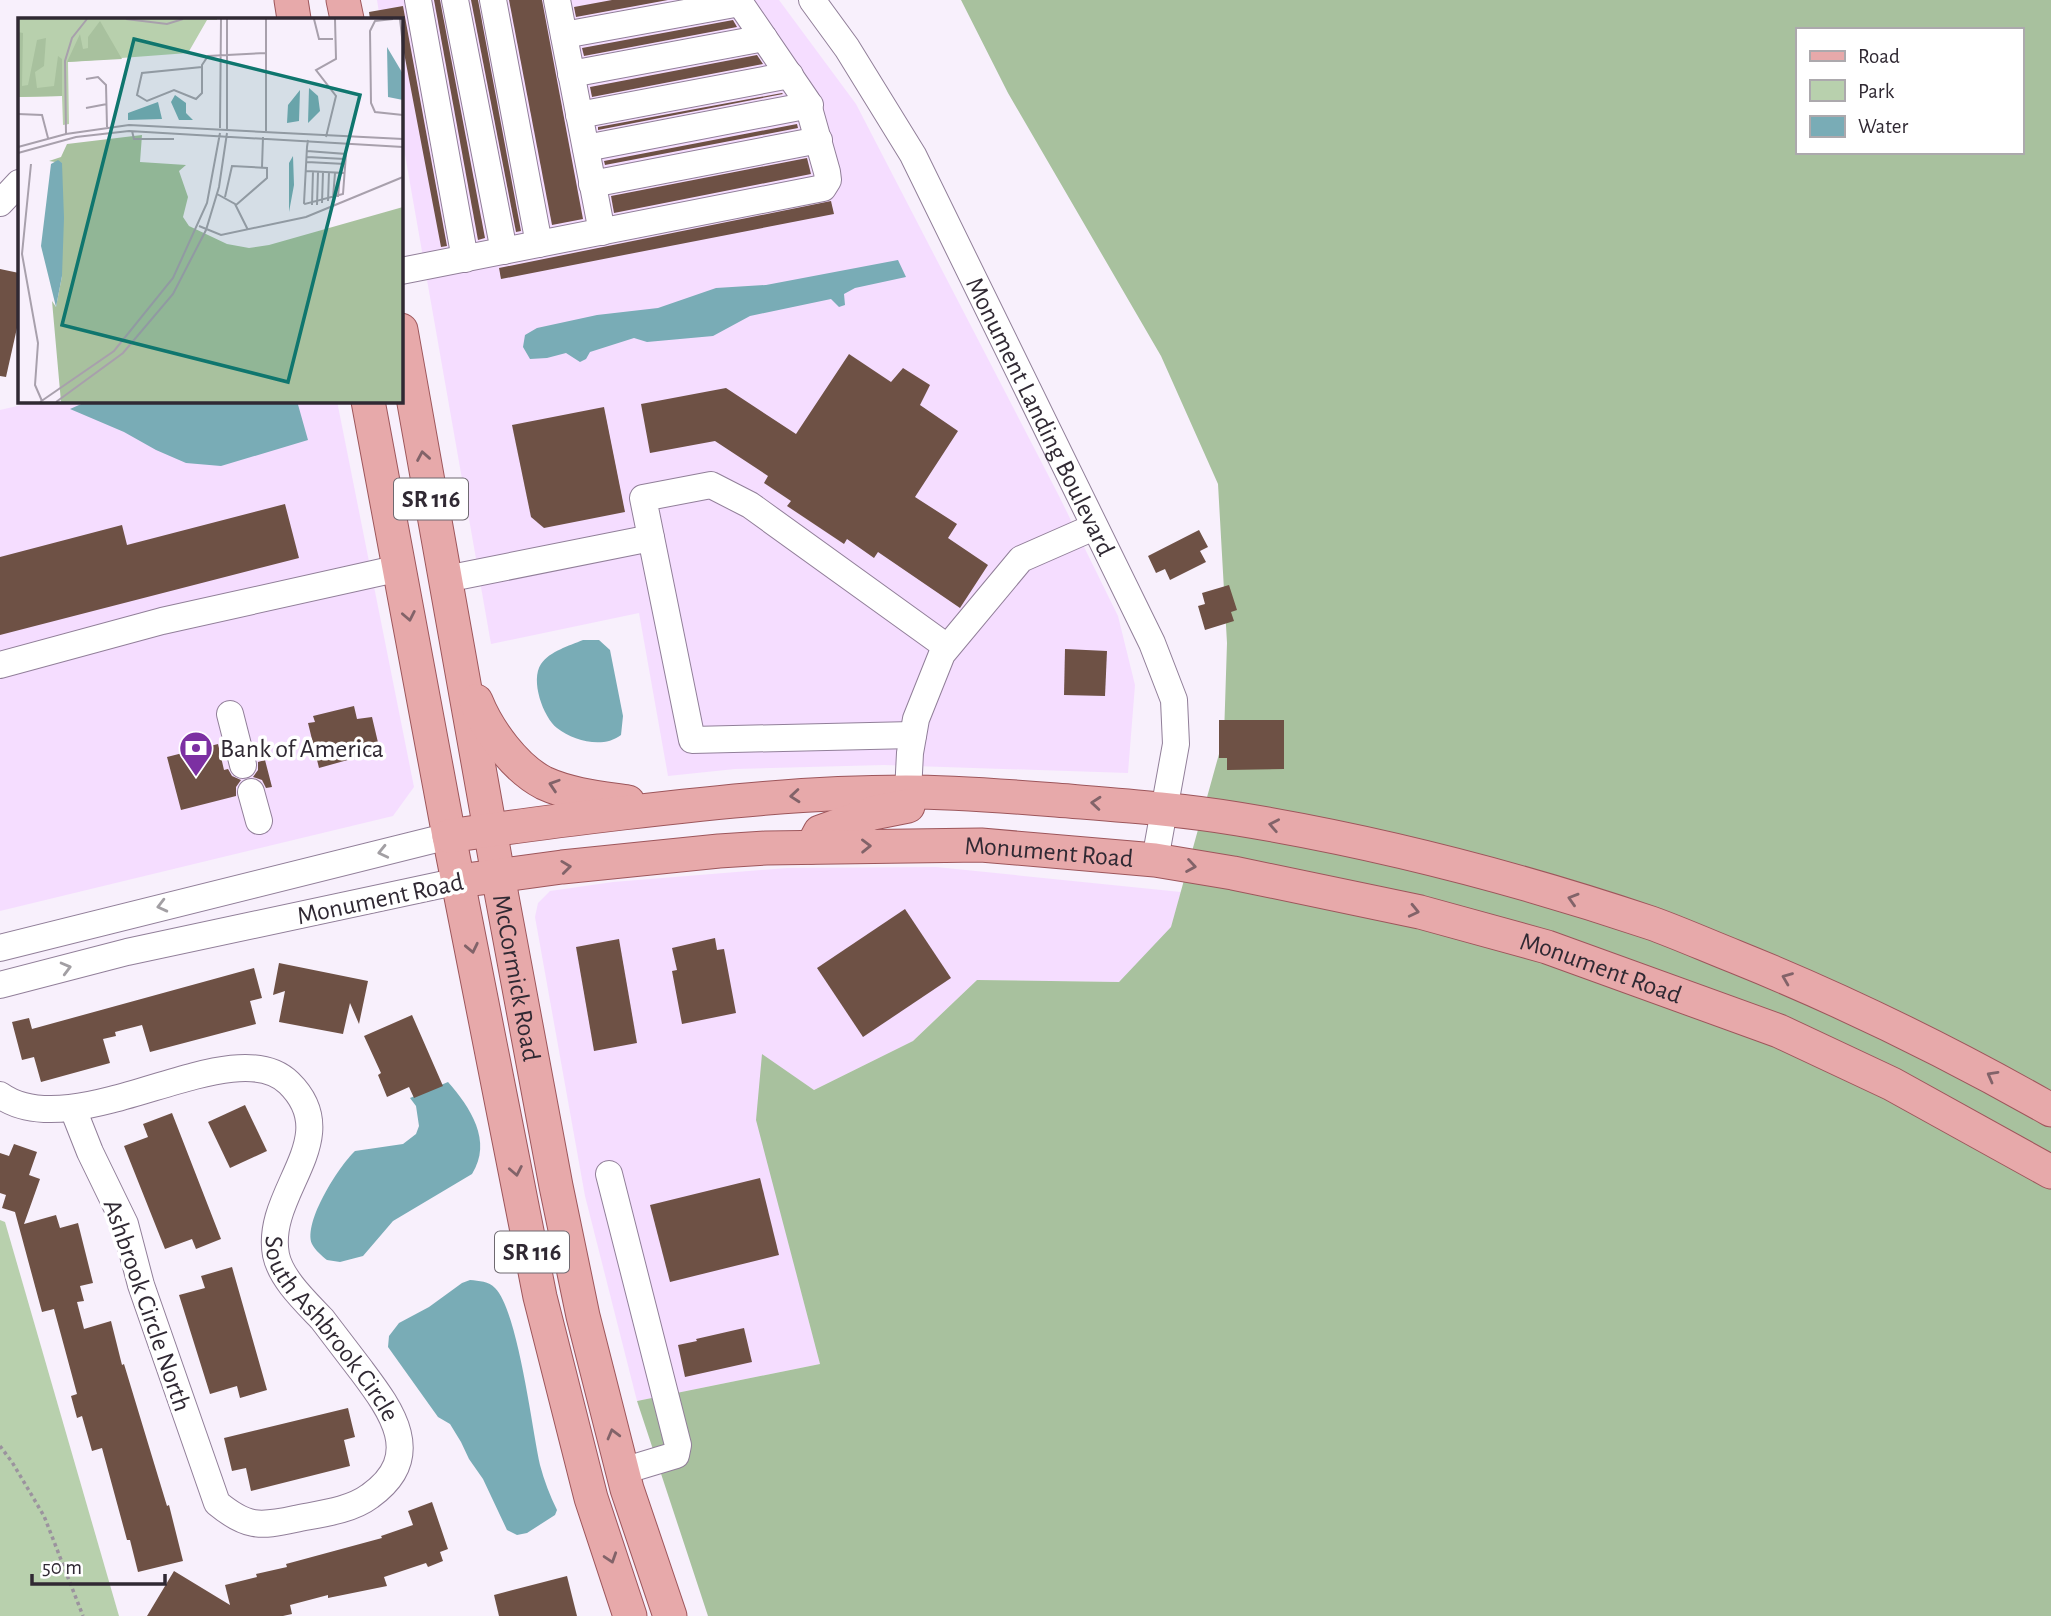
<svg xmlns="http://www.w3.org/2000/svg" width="2051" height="1616" viewBox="0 0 2051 1616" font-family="'Alegreya Sans',sans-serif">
<rect width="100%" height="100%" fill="#f8f0fc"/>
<g fill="#f5ddff">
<path d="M377,0h402l77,104 203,392 59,120 17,69 -7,88 -244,-8 -149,4 -67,7 -29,-163 -148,31 -90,-512v-113h-21z"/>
<path d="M39,401h298l77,386 -21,29 -393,95v-501z"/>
<path d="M936,867l245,25 -10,36 -52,54 -142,-2 -64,61 -99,49 -52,-35 19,158 39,151 -183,37 -52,-205 -50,-279 3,-14 12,-12 63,-9 174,-14z"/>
</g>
<path fill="#b8d0ad" d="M0,1220l5,2 114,394h-119z"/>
<path fill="#a8c19e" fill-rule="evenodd" d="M961,0h1090v1616h-1343l-71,-215 183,-37 -64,-244 6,-66 52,36 99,-49 64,-61 142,2 52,-55 53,-191 3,-93 -9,-159 -57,-128 -153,-263zM1797,30h224v122h-224z"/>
<g fill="#79acb6">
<path d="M898,260l8,17 -51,11 -11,6 1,11 -6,2 -8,-8 -81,17 -37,20 -66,6 -13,-4 -44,14 -4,7 -6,3 -14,-9 -19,5 -17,1 -7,-12 2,-12 12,-7 60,-13 61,-7 58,-20 50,-3z"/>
<path d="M88,401h209l11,39 -87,26 -35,-3 -30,-13 -32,-18 -54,-23z"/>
<path d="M583,640h16l11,10 13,66 -2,19c-18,14 -47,6 -64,-7 -14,-11 -27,-48 -16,-64 9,-13 28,-18 42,-24z"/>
<path d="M448,1082c22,25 45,59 24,92l-79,47 -30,35 -23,6 -13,-2c-5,-4 -12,-10 -15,-16 -9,-22 27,-78 43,-93l48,-7 13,-10 3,-8 -3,-20 -6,-8z"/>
<path d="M470,1280c9,1 19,1 25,8 23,23 37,141 45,177 4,15 10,31 17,45l-2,5 -28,18 -10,2 -10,-5 -24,-51 -14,-20 -8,-17 -11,-18 -12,-7 -50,-70 1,-11 10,-13 30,-16 33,-24z"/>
</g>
<g fill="#6e5145">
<path d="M434,0h6l45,238 -7,2z"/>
<path d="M471,0h7l43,231 -5,1z"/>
<path d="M509,0h33l41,219 -31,6z"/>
<path d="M612,0h56l-92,17 -2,-10z"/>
<path d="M403,6l44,240 -6,1 -40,-210v-18h-31l-1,-7z"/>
<path d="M733,20l4,7 -153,29 -2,-8z"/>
<path d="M757,55l6,9 -171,33 -2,-10z"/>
<path d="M782,93l1,1 -185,36v-3z"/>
<path d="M797,124l1,4 -193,37 -1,-4z"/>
<path d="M807,158l4,16 -197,39 -3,-17z"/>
<path d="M831,201l3,13 -333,65 -2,-11z"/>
<path d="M0,269l19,4v46l-13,58 -6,-1z"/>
<path d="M849,354l42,28 12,-14 27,17 -10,20 38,26 -43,66 42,27 -9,14 40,27 -28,43 -82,-56 -4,6 -27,-19 -3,5 -57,-38 4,-5 -27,-18 4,-7 -53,-35 -65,12 -9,-49 85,-16 70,46z"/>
<path d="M604,407l21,105 -81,16 -13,-11 -19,-92z"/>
<path d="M285,504l14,54 -299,77v-78l122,-32 5,20z"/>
<path d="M1199,530l9,17 -8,4 6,11 -36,18 -5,-11 -9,4 -8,-17z"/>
<path d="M1229,585l8,25 -6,2 3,9 -29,9 -7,-24 7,-2 -3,-11z"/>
<path d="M1065,649l42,2 -2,45 -41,-1z"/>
<path d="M354,706l3,13 15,-2 8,34 -61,17 -11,-45 7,-1 -2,-6z"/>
<path d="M1219,720h65v49l-57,1v-12h-8z"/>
<path d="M218,744l6,26 4,-1 4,7 9,4 -5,7v9l-55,14 -14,-53z"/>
<path d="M265,760l7,27 -6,1 -4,-8 -9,-3 5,-7v-8z"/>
<path d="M905,909l46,69 -88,59 -46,-69z"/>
<path d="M715,938l2,12 7,-1 12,64 -54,11 -10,-53 5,-1 -5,-22z"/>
<path d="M619,939l18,104 -43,8 -18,-104z"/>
<path d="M279,963l89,18 -9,43 -9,-21 -7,31 -64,-12 6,-31 -12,4z"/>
<path d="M254,968l8,30 -12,3 6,23 -106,28 -8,-27 -27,7 1,4 -13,3 7,24 -69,19 -7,-25 -12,3 -10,-38 17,-4 3,11z"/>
<path d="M412,1015l31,71 -29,12 -5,-11 -22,10 -9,-22 3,-2 -17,-37z"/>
<path d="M245,1105l22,46 -37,17 -22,-46z"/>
<path d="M172,1113l49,126 -25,10 -4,-10 -27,10 -41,-103 24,-9 -5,-13z"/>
<path d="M14,1144l23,8 -8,23 11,4 -16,45 32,-9 4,13 18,-5 15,60 -13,3 4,15 -7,1 7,27 27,-8 11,44 2,-1 43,142 2,-1 14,56 -45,11 -8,-32h-3l-25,-92 -10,3 -10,-35 -5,2 -6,-22 6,-2 -23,-85 -12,3 -27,-100 -13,-4 4,-13 -6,-2v-40l9,3z"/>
<path d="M760,1178l19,77 -109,27 -20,-77z"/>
<path d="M232,1267l35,123 -27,8 -3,-12 -27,8 -31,-99 26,-7 -4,-12z"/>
<path d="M744,1328l8,34 -67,15 -7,-32 19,-4 -1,-2z"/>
<path d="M348,1408l7,29 -11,3 6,26 -99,25 -5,-23 -14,3 -8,-33z"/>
<path d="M432,1502l16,47 -8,3 3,9 -15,6 -2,-4 -42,14 3,9 -59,12v-3l-38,10 2,9 -9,2h-136l27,-45 56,34 -5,-20 32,-8 -1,-3 31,-7 -1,-3 96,-26 -1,-2 32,-11 -5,-14z"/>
<path d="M567,1576l10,40h-78l-5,-21z"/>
</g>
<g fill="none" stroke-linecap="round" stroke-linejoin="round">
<g stroke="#917f99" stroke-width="28">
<g id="minor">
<path d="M418,0l47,259"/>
<path d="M455,0l49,251"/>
<path d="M493,0l46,244"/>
<path d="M557,0l45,232"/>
<path id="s1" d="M812,0l35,48 66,107 239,488 22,57 2,44 -21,116"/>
<path d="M564,35l176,-32"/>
<path d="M571,74l193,-36"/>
<path d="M579,115l211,-40"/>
<path d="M586,148l224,-43"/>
<path d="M592,184l227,-44"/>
<path d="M0,203l19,-20"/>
<path d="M401,271l422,-83 5,-8 -1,-8 -20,-71 -69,-101"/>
<path d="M446,579l205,-41"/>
<path d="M0,665l162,-44 238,-53"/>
<path d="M230,714l13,51"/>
<path d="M913,735l-221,5 -49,-242 68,-13 39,20 197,142"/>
<path d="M251,792l8,29"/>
<path d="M908,792l2,-39 6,-34 26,-65 79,-95 73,-32"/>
<path d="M0,948l449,-112"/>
<path d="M0,985l127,-33 332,-71"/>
<path id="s2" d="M0,1095c75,54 233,-68 289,-12 57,56 -25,109 -13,172 5,24 30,47 46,64 13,17 26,34 39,51 30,40 65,86 9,126 -20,15 -51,18 -75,23 -36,8 -49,8 -78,-16l-76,-218 -16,-61 -35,-72 -17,-43"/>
<path d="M609,1174l69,271 -2,10 -53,16"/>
</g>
</g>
<g stroke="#9d565b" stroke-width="35">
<g id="major">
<path d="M291,0l3,19"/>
<path d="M343,0l4,19"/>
<path id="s3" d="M401,330l101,567 54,289 27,130 44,173 43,127"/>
<path d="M368,401l81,435 91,461 51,201 39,118"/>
<path d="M476,701c12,30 39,67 68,82 26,12 57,15 84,19"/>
<path d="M449,836c58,-9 116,-16 174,-23 94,-11 188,-21 283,-21 50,0 100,4 150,8 61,5 122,9 182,19 140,23 279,59 413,104 28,10 57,23 85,34 109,44 213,95 315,153"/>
<path d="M812,847l8,-15 53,-19 35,-7"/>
<path id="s4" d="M459,881l103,-14 157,-16 47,-3 215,-3 174,15 78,13 187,39 127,35 232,84 113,53 159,88"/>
</g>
</g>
<path stroke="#9b939e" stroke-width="3.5" stroke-dasharray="3.5 3.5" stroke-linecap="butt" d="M0,1446l12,16 32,54 39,100"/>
<use href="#minor" stroke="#fff" stroke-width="26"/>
<use href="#major" stroke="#e7a9aa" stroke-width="33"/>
</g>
<defs><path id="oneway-chevron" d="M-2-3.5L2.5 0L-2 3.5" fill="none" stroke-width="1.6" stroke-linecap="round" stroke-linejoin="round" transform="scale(1.75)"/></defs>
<g stroke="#826369">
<use href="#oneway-chevron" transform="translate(423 456) rotate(-100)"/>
<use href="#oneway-chevron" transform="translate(409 616) rotate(79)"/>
<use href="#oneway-chevron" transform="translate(554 785) rotate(-162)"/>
<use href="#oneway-chevron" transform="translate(795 796) rotate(175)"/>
<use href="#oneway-chevron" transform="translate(1096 803) rotate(-175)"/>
<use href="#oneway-chevron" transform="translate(1274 825) rotate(-169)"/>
<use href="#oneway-chevron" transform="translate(866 846) rotate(-1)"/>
<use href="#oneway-chevron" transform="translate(1191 866) rotate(9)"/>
<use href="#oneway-chevron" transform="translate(566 867) rotate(-7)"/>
<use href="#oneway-chevron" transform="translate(1573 899) rotate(-163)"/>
<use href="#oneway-chevron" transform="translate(1414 911) rotate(13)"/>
<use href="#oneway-chevron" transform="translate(472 948) rotate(78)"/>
<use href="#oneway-chevron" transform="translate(1787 978) rotate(-158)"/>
<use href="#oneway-chevron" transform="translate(1992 1076) rotate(-151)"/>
<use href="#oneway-chevron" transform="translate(516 1171) rotate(79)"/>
<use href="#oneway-chevron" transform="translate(613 1434) rotate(-105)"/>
<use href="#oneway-chevron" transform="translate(611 1558) rotate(72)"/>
</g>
<g stroke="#a29fa3">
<use href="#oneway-chevron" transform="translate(383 852) rotate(167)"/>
<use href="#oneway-chevron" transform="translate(162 906) rotate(166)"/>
<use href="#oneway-chevron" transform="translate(66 968) rotate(-15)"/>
</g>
<defs>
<g id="bank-pin" transform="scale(1.75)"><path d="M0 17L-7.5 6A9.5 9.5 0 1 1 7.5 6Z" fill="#7c30a2" stroke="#fff"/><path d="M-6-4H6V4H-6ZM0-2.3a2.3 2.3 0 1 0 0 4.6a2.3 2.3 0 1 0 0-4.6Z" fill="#fff"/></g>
</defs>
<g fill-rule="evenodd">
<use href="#bank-pin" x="196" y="748"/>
</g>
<g text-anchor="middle" stroke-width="7" stroke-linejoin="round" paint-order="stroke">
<g fill="#fff" stroke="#6e6970" stroke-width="2">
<rect x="394" y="478.5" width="74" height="41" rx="5"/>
<rect x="495" y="1231.5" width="74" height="41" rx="5"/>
</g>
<g font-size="24" font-weight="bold" fill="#302933">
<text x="431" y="507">SR 116</text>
<text x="532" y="1260">SR 116</text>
</g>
<g font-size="26" fill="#302933" stroke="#fff">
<text dy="9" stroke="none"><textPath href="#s1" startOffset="476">Monument Landing Boulevard</textPath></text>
<text dy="9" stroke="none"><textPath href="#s4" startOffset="592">Monument Road</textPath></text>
<text transform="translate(380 898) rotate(-12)" y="9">Monument Road</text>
<text dy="9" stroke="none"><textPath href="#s4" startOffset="1158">Monument Road</textPath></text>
<text dy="9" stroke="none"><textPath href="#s3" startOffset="658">McCormick Road</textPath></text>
<text transform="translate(148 1305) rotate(71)" y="9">Ashbrook Circle North</text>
<text dy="9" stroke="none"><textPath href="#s2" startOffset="576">South Ashbrook Circle</textPath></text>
</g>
<g font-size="26" fill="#302933" stroke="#fff" text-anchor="start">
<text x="220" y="757">Bank of America</text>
</g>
</g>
<g transform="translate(18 18)">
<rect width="385" height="385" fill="#f8f0fc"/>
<path d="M0,1h199v1h-10l-19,33 -120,9 1,62 -6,1 -1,-29 -44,1z" fill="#b8d0ad"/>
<path d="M82,3l22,38 -55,3 13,-28 3,15 5,-1v-11zM0,14l5,1 -1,53 6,-1 9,-45 9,-2 -2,28 -9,6 2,16 17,-2 4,-30 4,3v37l-44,1zM124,117l-2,27 46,3 -7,6 9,26 -5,20 6,9 38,18 22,4 20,-3 134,-38v195h-342l-9,-101 4,6 6,-31v-113l-13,-2 12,-4 6,-13z" fill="#a8c19e"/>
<path d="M369,29l16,27v26l-15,-3zM291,70l9,8 2,15 -12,12zM282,72l-1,31 -12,2 1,-18zM157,77l11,8v10l7,7h-14l-8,-18zM140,84l4,17 -34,1v-7zM275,138l1,29 -5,27v-49zM40,142l4,3 2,55 -2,58 -6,31 -15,-61 10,-82z" fill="#79acb6"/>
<path fill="none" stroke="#a8a0ac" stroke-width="2" d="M108,1l41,5 16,-5M209,1v110M248,1v112M296,1l5,20h14M375,1l-18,2 -5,10 1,72 4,9 28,3M382,1l3,27M184,49l-60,6 -5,22 10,6 27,-11 22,9 6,-6v-28l6,-9 58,-3M68,61l12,-2 8,8 1,42M68,90l21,-4M0,96l24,1 6,23M202,110l1,-109M114,113l2,8h40M48,116l-1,-73 7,-23 15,-19M308,119l10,-41 -20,-26 20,-11 -1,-40M0,129l48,-13 63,-9 274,14M289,133l39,3 -3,40 -38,10 -1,-1 3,-56 1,-7M0,135l58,-16 53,-6 274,16M289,139l38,2M289,144l38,2M13,146l-9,90 16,89 -3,42 7,16M244,149l1,-30M288,153l39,2M199,176l18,10 13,26M207,179l7,-31 35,2v10l-31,27M320,179l2,-24M315,180l2,-25M310,183l1,-29M304,185l1,-31M294,187l1,-34M299,187l1,-33M181,208l22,9 85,-18 97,-40M22,384l74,-51 59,-73 34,-75 13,-70M38,384l67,-49 50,-59 33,-64 13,-43 8,-54"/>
<path fill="#0f766e" fill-opacity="0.15" stroke="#0f766e" stroke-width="3.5" d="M116,21l226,56 -72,287 -226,-57z"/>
<rect width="385" height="385" fill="none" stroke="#302933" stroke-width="3.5"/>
</g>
<rect x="1796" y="28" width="228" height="126" fill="#ffffff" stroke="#aca9ad" stroke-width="2"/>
<rect x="1810" y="51" width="35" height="10" fill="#e7a9aa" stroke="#aca9ad" stroke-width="2"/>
<text x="1858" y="63" font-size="21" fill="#302933">Road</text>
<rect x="1810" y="80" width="35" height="21" fill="#b8d0ad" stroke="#aca9ad" stroke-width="2"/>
<text x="1858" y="98" font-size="21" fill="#302933">Park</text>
<rect x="1810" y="116" width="35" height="21" fill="#79acb6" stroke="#aca9ad" stroke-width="2"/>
<text x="1858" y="133" font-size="21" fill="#302933">Water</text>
<path d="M32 1574v10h133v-10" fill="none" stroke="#302933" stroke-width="3.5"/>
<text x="42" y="1574" font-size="21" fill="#302933" stroke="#ffffff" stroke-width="5" paint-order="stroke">50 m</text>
</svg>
